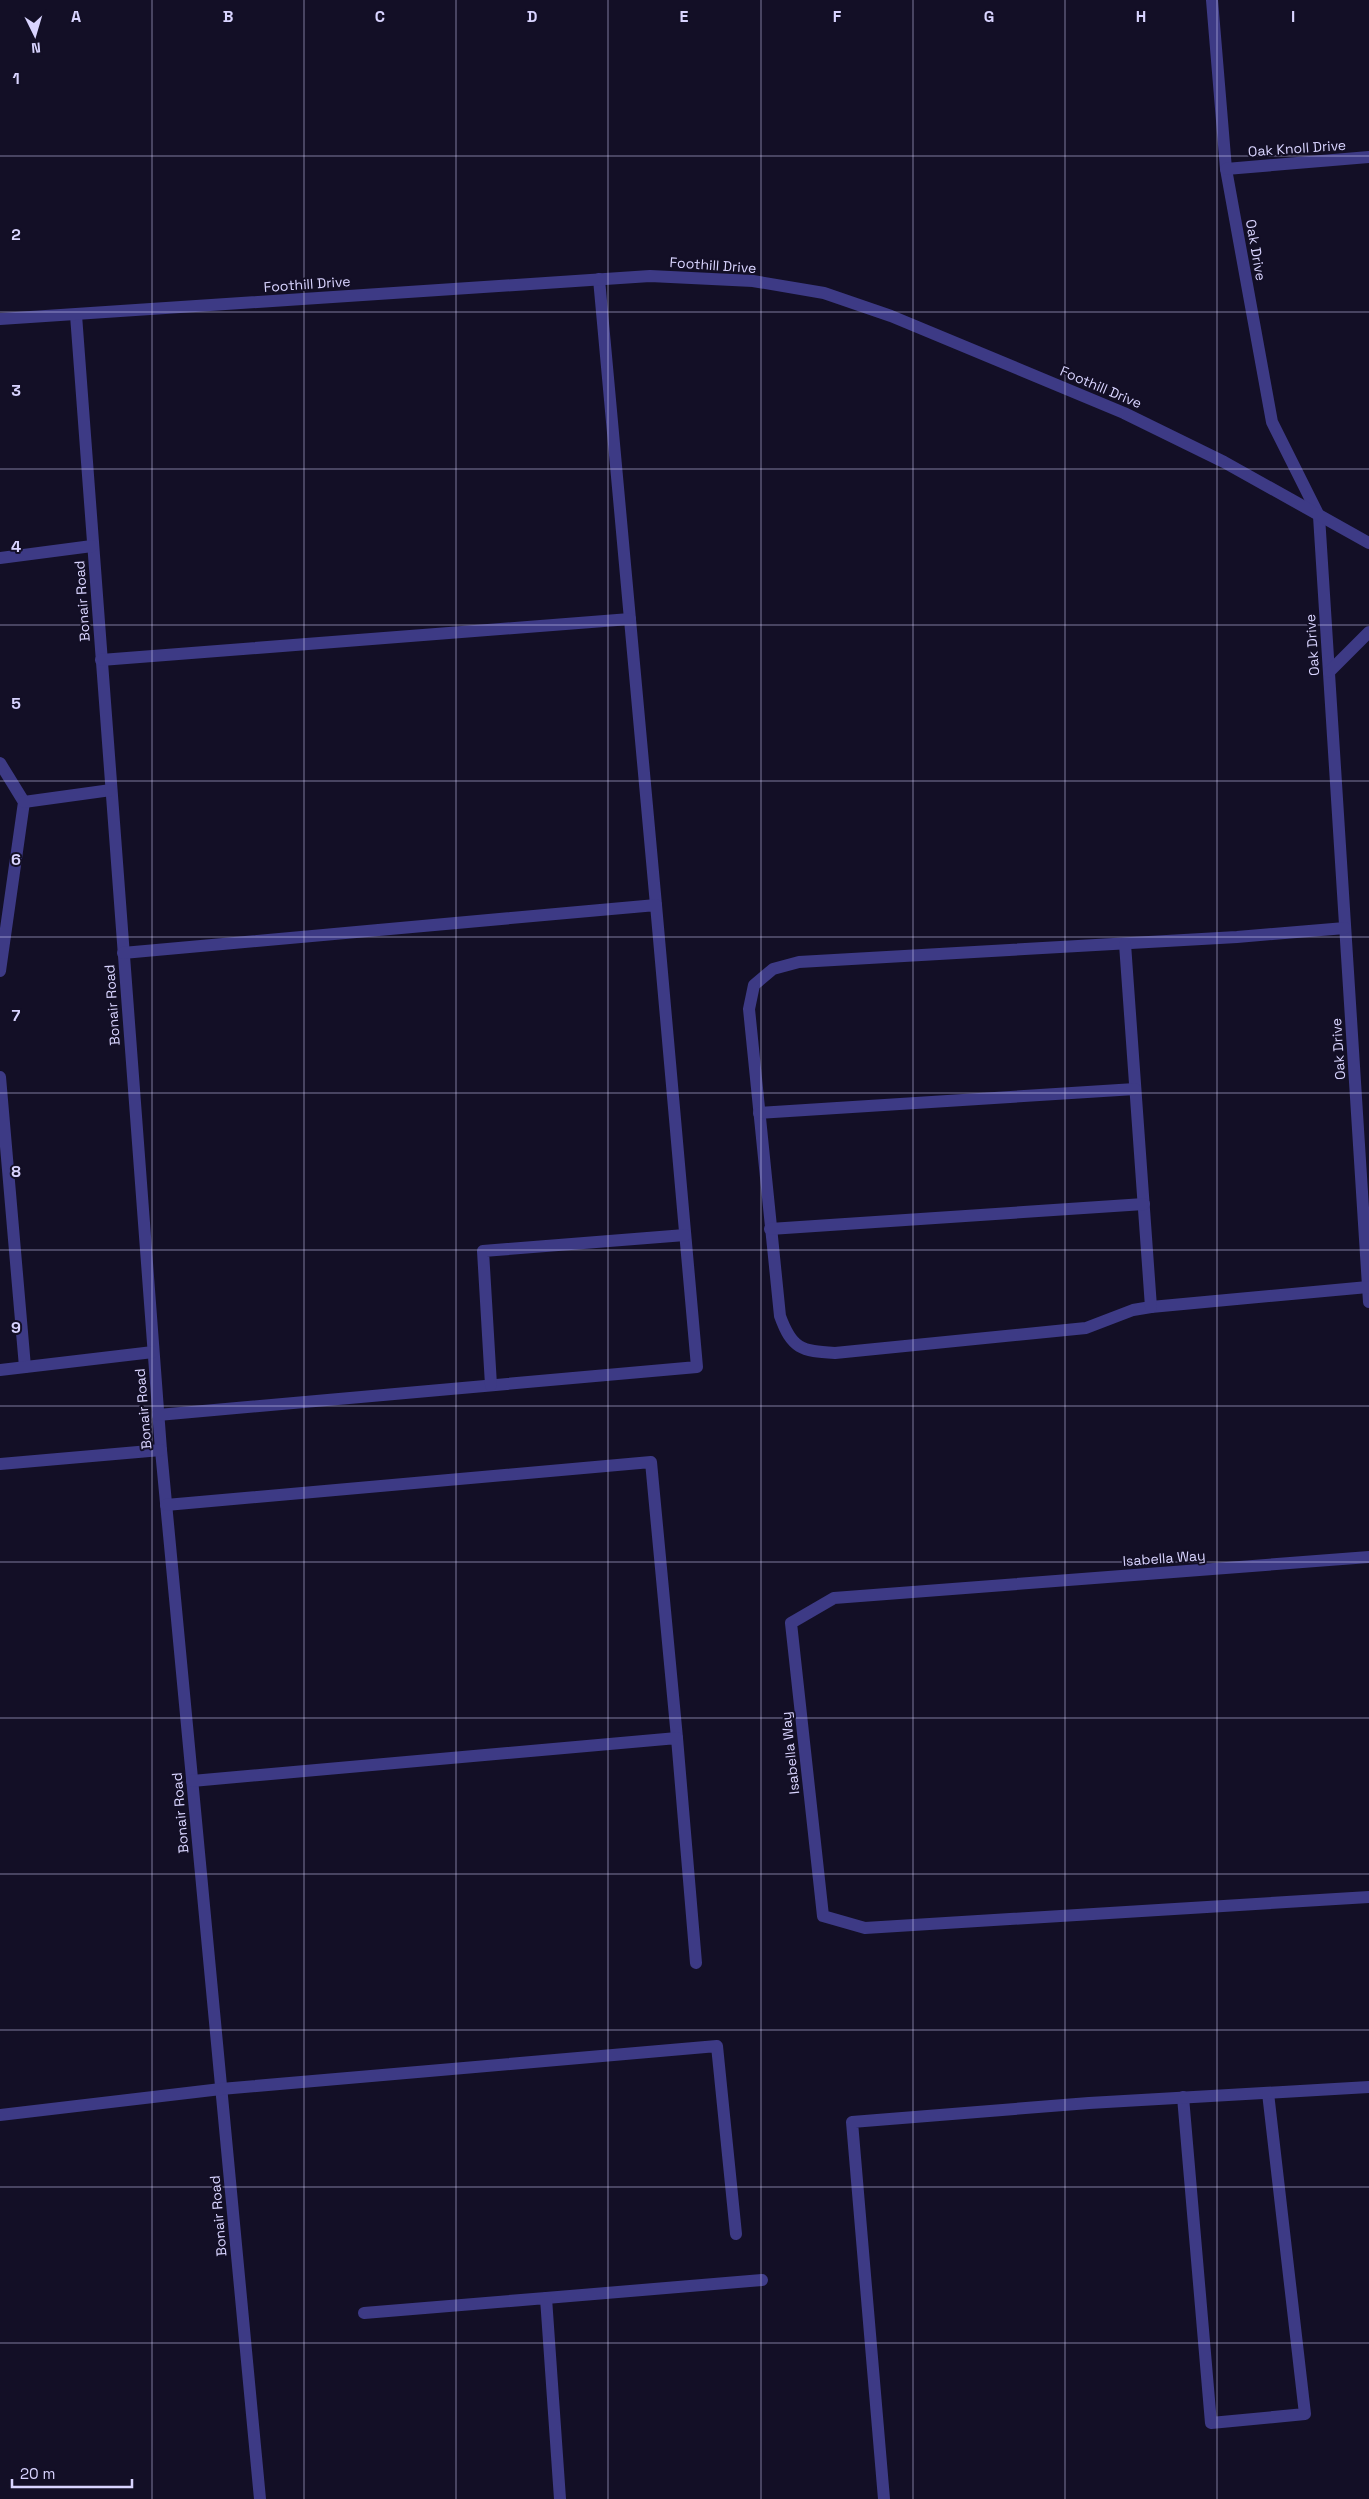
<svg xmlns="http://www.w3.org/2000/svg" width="1369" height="2499" viewBox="0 0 1369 2499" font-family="'Space Grotesk',sans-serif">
<rect width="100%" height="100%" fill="#130f26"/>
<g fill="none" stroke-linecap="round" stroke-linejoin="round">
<g stroke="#3d3a85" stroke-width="12">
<path d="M1212,0l14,169 46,253 47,94 50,786"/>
<path d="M1226,169l143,-12"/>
<path d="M599,279l57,626"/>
<path d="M76,315l85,1135 99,1049"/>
<path d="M0,319l650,-43 103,5 71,12 67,23 233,97 100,49 145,81"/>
<path d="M0,558l92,-12"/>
<path d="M101,660l529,-41"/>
<path d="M1329,672l40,-40"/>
<path d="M0,763l24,39 -24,169"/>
<path d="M24,802l87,-12"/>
<path d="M1345,928l-108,9 -438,25 -26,7 -19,16 -5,24 31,307c12,33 21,35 55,37l251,-25 47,-18 18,-3 217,-20"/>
<path d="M1125,944l26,363"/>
<path d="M123,953l533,-48 41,462 -539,48"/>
<path d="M0,1077l25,290"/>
<path d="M759,1113l376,-24"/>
<path d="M770,1229l374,-25"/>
<path d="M0,1370l153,-18"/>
<path d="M491,1385l-8,-134 202,-16"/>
<path d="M0,1464l161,-14"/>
<path d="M166,1505l485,-43 26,276"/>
<path d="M1369,1557l-535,41 -43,25 32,293 42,12 504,-31"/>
<path d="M192,1781l485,-43 19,225"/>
<path d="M1183,2097l28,326 94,-9 -37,-321"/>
<path d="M0,2115l221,-26 496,-43 19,188"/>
<path d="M546,2298l216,-18"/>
<path d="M364,2313l182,-15 14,201"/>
<path d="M884,2499l-32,-377 237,-19 280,-16"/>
</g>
</g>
<path fill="none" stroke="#d9d4ff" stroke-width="1" stroke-opacity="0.55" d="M152,0v2499M304,0v2499M456,0v2499M608,0v2499M761,0v2499M913,0v2499M1065,0v2499M1217,0v2499M0,156h1369M0,312h1369M0,469h1369M0,625h1369M0,781h1369M0,937h1369M0,1093h1369M0,1250h1369M0,1406h1369M0,1562h1369M0,1718h1369M0,1874h1369M0,2030h1369M0,2187h1369M0,2343h1369"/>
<g text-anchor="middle" stroke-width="4" stroke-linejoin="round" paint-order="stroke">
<g font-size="14" fill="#d9d4ff" stroke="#130f26">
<text transform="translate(1297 148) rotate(-4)" y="5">Oak Knoll Drive</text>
<text transform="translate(1256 250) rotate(80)" y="5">Oak Drive</text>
<text transform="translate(713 265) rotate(4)" y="5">Foothill Drive</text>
<text transform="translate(307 284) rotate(-4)" y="5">Foothill Drive</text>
<text transform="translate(1101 387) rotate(23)" y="5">Foothill Drive</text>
<text transform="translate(82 601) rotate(-94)" y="5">Bonair Road</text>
<text transform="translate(1312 645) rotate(-94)" y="5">Oak Drive</text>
<text transform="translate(112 1005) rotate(-94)" y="5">Bonair Road</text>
<text transform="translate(1338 1049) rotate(-94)" y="5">Oak Drive</text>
<text transform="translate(143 1409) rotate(-95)" y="5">Bonair Road</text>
<text transform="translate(1164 1558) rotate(-4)" y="5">Isabella Way</text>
<text transform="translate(790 1753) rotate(-96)" y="5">Isabella Way</text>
<text transform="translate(180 1813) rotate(-95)" y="5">Bonair Road</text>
<text transform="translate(218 2216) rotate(-95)" y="5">Bonair Road</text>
</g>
</g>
<g font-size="16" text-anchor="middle" font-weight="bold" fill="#d9d4ff" stroke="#130f26" stroke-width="4" stroke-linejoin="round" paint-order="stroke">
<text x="76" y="22">A</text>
<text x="228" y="22">B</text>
<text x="380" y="22">C</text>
<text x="532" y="22">D</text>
<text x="684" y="22">E</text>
<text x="837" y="22">F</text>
<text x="989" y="22">G</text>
<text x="1141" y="22">H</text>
<text x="1293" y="22">I</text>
<text x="16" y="84">1</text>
<text x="16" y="240">2</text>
<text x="16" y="396">3</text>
<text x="16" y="552">4</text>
<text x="16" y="709">5</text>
<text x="16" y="865">6</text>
<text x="16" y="1021">7</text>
<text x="16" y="1177">8</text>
<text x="16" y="1333">9</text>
</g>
<g transform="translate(35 35) rotate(175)" stroke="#130f26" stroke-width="4" paint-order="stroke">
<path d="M0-4L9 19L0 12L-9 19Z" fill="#d9d4ff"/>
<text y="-8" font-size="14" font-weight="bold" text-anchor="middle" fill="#d9d4ff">N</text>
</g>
<path d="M12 2479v8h120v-8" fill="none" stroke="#d9d4ff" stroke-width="2.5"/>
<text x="20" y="2479" font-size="15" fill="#d9d4ff" stroke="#130f26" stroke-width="4" paint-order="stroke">20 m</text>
</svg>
